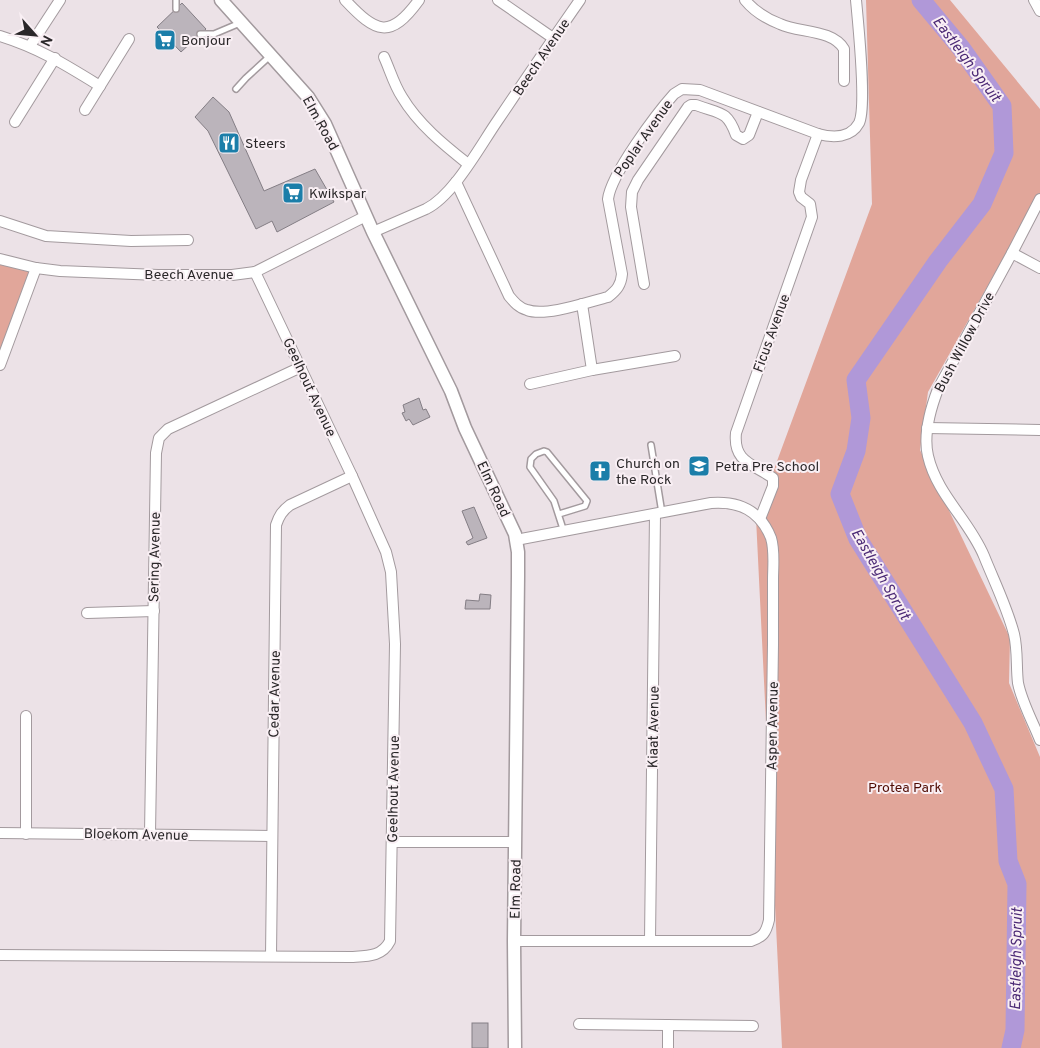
<svg xmlns="http://www.w3.org/2000/svg" width="1040" height="1048" viewBox="0 0 1040 1048" font-family="Overpass,sans-serif">
<rect width="100%" height="100%" fill="#ece2e7"/>
<g fill="#e1a69a">
<path d="M866,0h84l90,109v84l-112,199 -8,58 90,188 -1,45 31,74v291h-258l-26,-530 116,-314z"/>
<path d="M0,257l34,10 -34,95z"/>
</g>
<g fill="none" stroke-linecap="round" stroke-linejoin="round">
<path stroke="#b098d8" stroke-width="19" d="M921,0l40,48 41,58 2,47 -22,51 -44,57 -82,119 5,38 -5,33 -16,43 18,45 115,184 31,66 4,72 9,23 -2,146 -4,18"/>
</g>
<g fill="#bbb4bb" stroke="#847e85">
<path d="M182,3l24,26 -25,23 -24,-25z"/>
<path d="M213,97l16,15 35,79 51,-22 19,33 -57,30 -5,-11 -16,8 -48,-98 -13,-14z"/>
<path d="M419,398l4,12 3,-1 4,8 -17,8 -4,-6 -3,2 -4,-8 3,-1 -2,-7z"/>
<path d="M474,507l13,31 -19,7 -2,-3 7,-4 -11,-27z"/>
<path d="M480,594l11,1 -1,14h-25l1,-9 13,1z"/>
<rect x="472" y="1023" width="16" height="25"/>
</g>
<g fill="none" stroke-linecap="round" stroke-linejoin="round">
<g stroke="#a39a9e" stroke-width="8">
<g id="service">
<path d="M176,9v-9"/>
<path d="M200,34h14l26,-11"/>
<path d="M236,89l10,-11 24,-22"/>
<path d="M651,445l11,68"/>
<path d="M559,514l26,-8 2,-5 -40,-49 -3,-1 -8,3 -5,5 -1,8 24,34 10,31"/>
</g>
</g>
<g stroke="#a39a9e" stroke-width="12">
<g id="minor">
<path d="M345,0c31,33 45,40 74,0"/>
<path d="M498,0l55,38"/>
<path d="M745,0c9,11 22,19 35,24 19,9 52,5 64,25v32"/>
<path d="M1034,0l6,11"/>
<path d="M0,36c39,12 66,29 100,50"/>
<path d="M30,46l30,-46"/>
<path d="M384,57c6,13 10,28 18,40 16,27 42,48 66,67"/>
<path d="M85,110l44,-71"/>
<path d="M15,122l40,-64"/>
<path d="M456,182l53,114c5,6 10,12 18,14 19,7 61,-8 81,-13 9,-7 13,-12 14,-23l-14,-75c3,-25 49,-86 66,-105l8,-5 18,1 118,44c15,4 33,4 41,-11 8,-16 -1,-101 -3,-123"/>
<path d="M1040,199l-28,54 -74,136c-8,21 -15,46 -10,67 9,39 41,64 56,100 10,25 23,51 30,78 4,17 2,33 4,49 4,20 15,39 22,57"/>
<path d="M0,221l46,15 85,5 57,-1"/>
<path d="M373,232l53,-23c28,-14 54,-63 72,-89 27,-40 54,-80 82,-120"/>
<path d="M1012,253l28,15"/>
<path d="M0,259l36,9 24,3 98,4h74l23,-3 111,-56"/>
<path d="M644,284l-13,-77 1,-15 6,-12 50,-73 3,-2h5c24,9 31,5 40,30l7,4 6,-4 9,-23"/>
<path d="M0,365l36,-97"/>
<path d="M592,370l83,-14"/>
<path d="M530,384l62,-14 -10,-66"/>
<path d="M927,428l113,2"/>
<path d="M760,519l13,-33v-8c-20,-14 -40,-16 -37,-45l76,-216 -2,-13 -9,-7 -2,-5 2,-12 17,-46"/>
<path d="M87,613l67,-2"/>
<path d="M0,833l272,3"/>
<path d="M26,834v-118"/>
<path d="M150,834l6,-381 3,-15 9,-9 133,-62"/>
<path d="M392,842h123"/>
<path d="M650,940l5,-426"/>
<path d="M514,941h237c12,-4 15,-8 18,-21 1,-92 2,-184 4,-276 0,-22 0,-43 0,-64 0,-14 2,-29 -2,-42 -11,-28 -32,-37 -60,-35l-195,37"/>
<path d="M0,955l351,2c16,-1 31,0 39,-16l5,-297 -4,-72 -5,-20 -34,-76 -97,-204"/>
<path d="M271,956l5,-431c3,-9 6,-14 14,-20l62,-29"/>
<path d="M579,1024l174,2"/>
<path d="M668,1048v-23"/>
</g>
</g>
<g stroke="#a39a9e" stroke-width="15">
<path id="tertiary" d="M221,0l87,97 17,27 48,108 78,159 14,37 50,106 3,18v24l-4,365 1,107"/>
</g>
<use href="#service" stroke="#fff" stroke-width="5"/>
<use href="#minor" stroke="#fff" stroke-width="10"/>
<use href="#tertiary" stroke="#fff" stroke-width="12"/>
</g>
<defs>
<g id="supermarket-square" transform="scale(1.125)"><rect x="-9" y="-9" width="18" height="18" rx="4" fill="#1b7ea9" stroke="#f9eff4"/><path d="M-6-5.5h2.5l.6 2H6L4.5 2H-2.5L-4.4-4H-6ZM-1.5 3.2a1.3 1.3 0 1 0 .1 0ZM3 3.2a1.3 1.3 0 1 0 .1 0Z" fill="#fff"/></g>
<g id="restaurant-square" transform="scale(1.125)"><rect x="-9" y="-9" width="18" height="18" rx="4" fill="#1b7ea9" stroke="#f9eff4"/><path d="M-5-6h1v4h1v-4h1v4h1v-4h1v5L-1.5 .5V6h-2V.5L-5-1ZM5-6V6H3V1.5H1.5Q1.5-4 5-6Z" fill="#fff"/></g>
<g id="school-square" transform="scale(1.125)"><rect x="-9" y="-9" width="18" height="18" rx="4" fill="#1b7ea9" stroke="#f9eff4"/><path d="M0-5L7-2L0 1L-7-2ZM-4 1L0 2.5L4 1V4Q0 6-4 4Z" fill="#fff"/></g>
<g id="church-square" transform="scale(1.125)"><rect x="-9" y="-9" width="18" height="18" rx="4" fill="#1b7ea9" stroke="#f9eff4"/><path d="M-1.2-6h2.4v3.5h3.3v2.4h-3.3V6h-2.4V-.1h-3.3v-2.4h3.3Z" fill="#fff"/></g>
</defs>
<g fill-rule="evenodd">
<use href="#supermarket-square" x="165" y="40"/>
<use href="#restaurant-square" x="229" y="143"/>
<use href="#supermarket-square" x="293" y="193"/>
<use href="#school-square" x="699" y="466"/>
<use href="#church-square" x="600" y="471"/>
</g>
<g text-anchor="middle" stroke-width="4" stroke-linejoin="round" paint-order="stroke">
<g font-size="14" fill="#2a2729" stroke="#f9eff4" text-anchor="start">
<text x="181" y="45">Bonjour</text>
<text x="245" y="148">Steers</text>
<text x="309" y="198">Kwikspar</text>
<text x="616" y="468">Church on<tspan x="616" dy="16">the Rock</tspan></text>
<text x="715" y="471">Petra Pre School</text>
</g>
<g font-size="14" fill="#2a2729" stroke="#f9eff4">
<text transform="translate(541 57) rotate(-56)" y="5">Beech Avenue</text>
<text transform="translate(321 123) rotate(61)" y="5">Elm Road</text>
<text transform="translate(643 138) rotate(-55)" y="5">Poplar Avenue</text>
<text x="189" y="279">Beech Avenue</text>
<text transform="translate(771 333) rotate(-70)" y="5">Ficus Avenue</text>
<text transform="translate(964 342) rotate(-62)" y="5">Bush Willow Drive</text>
<text transform="translate(310 387) rotate(65)" y="5">Geelhout Avenue</text>
<text transform="translate(494 489) rotate(65)" y="5">Elm Road</text>
<text transform="translate(154 557) rotate(-89)" y="5">Sering Avenue</text>
<text transform="translate(274 694) rotate(-89)" y="5">Cedar Avenue</text>
<text transform="translate(772 726) rotate(-89)" y="5">Aspen Avenue</text>
<text transform="translate(653 727) rotate(-89)" y="5">Kiaat Avenue</text>
<text transform="translate(393 789) rotate(-89)" y="5">Geelhout Avenue</text>
<text transform="translate(136 834) rotate(1)" y="5">Bloekom Avenue</text>
<text transform="translate(515 889) rotate(-89)" y="5">Elm Road</text>
</g>
<g font-size="14" fill="#500c04" stroke="#f9eff4">
<text x="905" y="792">Protea Park</text>
</g>
<g font-size="15" font-style="italic" fill="#4b2975" stroke="#f9eff4">
<text transform="translate(967 59) rotate(53)" y="5">Eastleigh Spruit</text>
<text transform="translate(881 574) rotate(60)" y="5">Eastleigh Spruit</text>
<text transform="translate(1016 959) rotate(-89)" y="5">Eastleigh Spruit</text>
</g>
</g>
<g transform="translate(35 35) rotate(117)" stroke="#f9eff4" stroke-width="4" paint-order="stroke">
<path d="M0-4L9 19L0 12L-9 19Z" fill="#2a2729"/>
<text y="-8" font-size="14" font-weight="bold" text-anchor="middle" fill="#2a2729">N</text>
</g>
</svg>
